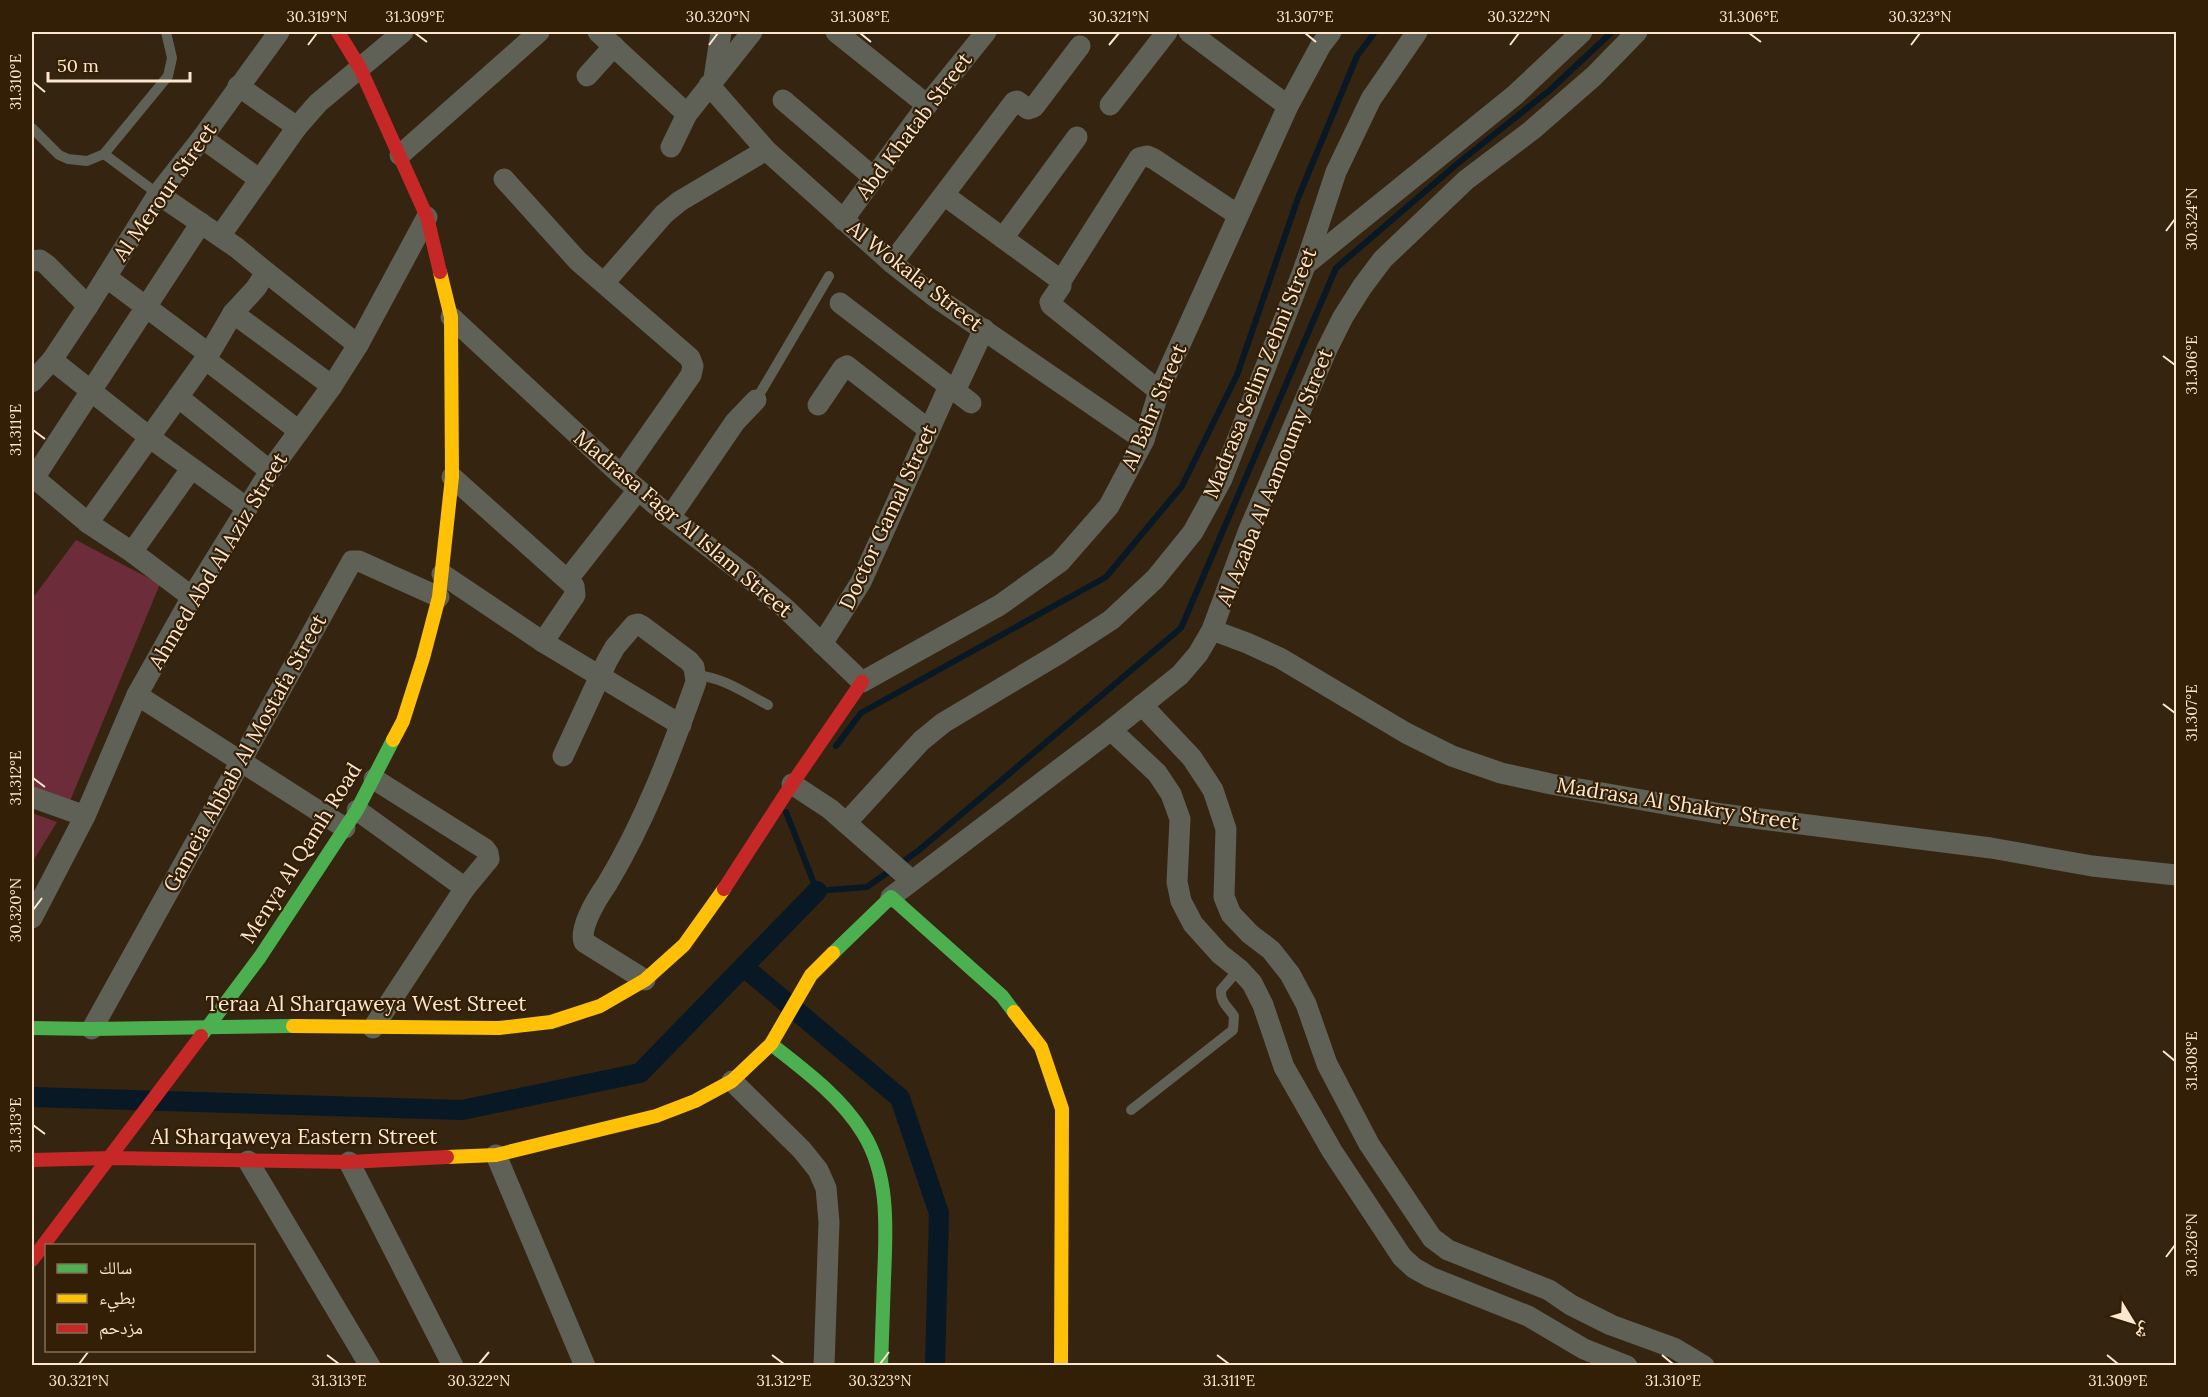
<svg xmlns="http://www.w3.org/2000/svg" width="2208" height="1397" viewBox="0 0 2208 1397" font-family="Lora,'Noto Naskh Arabic',serif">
<rect width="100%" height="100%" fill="#342410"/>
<g fill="#6d2c39">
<path d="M76,540l84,44 -90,217 -38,-15v-187z"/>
<path d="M32,813l25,9 -25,41z"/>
</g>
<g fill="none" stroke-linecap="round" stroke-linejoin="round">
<g stroke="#081825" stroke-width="6">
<path d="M836,746l25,-33 245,-136 76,-91 55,-111 61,-177 59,-142 18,-24"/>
<path d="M786,812l31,79 50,-4 51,-36 263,-223 155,-360 121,-104 93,-74 62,-58"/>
</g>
<g stroke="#081825" stroke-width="20">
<path d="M744,967l156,131 39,115 -4,153"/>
<path d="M32,1097l430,13 178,-37 177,-182"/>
</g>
<g stroke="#5f6056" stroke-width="10">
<path d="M32,128l27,27 9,4 19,2 17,-7 64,-78 4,-18 -6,-26"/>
<path d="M104,154l54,40"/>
<path d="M756,400l73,-124"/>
<path d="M696,675c26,2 49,18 72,30"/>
<path d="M1131,1110l102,-80 1,-14c-6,-9 -14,-14 -13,-26l18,-21"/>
</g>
<g stroke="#5f6056" stroke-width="21">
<path d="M598,32l89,82"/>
<path d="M836,32l91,73"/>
<path d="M1189,32l99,74"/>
<path d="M587,76l27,-30"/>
<path d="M714,78l7,-46"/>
<path d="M709,85l57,65 126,113 42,33 210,144"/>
<path d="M238,86l59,41"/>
<path d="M783,100l91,78"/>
<path d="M1110,105l57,-73"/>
<path d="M202,138l57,41"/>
<path d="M671,147l16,-33 65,-82"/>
<path d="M400,155l139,-123"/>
<path d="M504,179l74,82 112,97 3,8 -2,9 -70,100"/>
<path d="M944,195l115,84 2,7 -11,16 1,3 108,86"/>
<path d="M843,220l84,-115 59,-73"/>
<path d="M220,236l77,-109 21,-24 85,-71"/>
<path d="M1003,238l74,-101"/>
<path d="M32,261l8,-1 7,5 41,41"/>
<path d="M892,263l122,-161 3,-1 11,8 6,-2 46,-61"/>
<path d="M1305,265l210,-170 67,-63"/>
<path d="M266,272l92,73"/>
<path d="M106,277l103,77"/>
<path d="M1061,281l78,-123 8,-2 7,3 84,56"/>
<path d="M604,283l60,-69 16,-13 86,-51"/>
<path d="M840,303l131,100"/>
<path d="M233,313l99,73"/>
<path d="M451,317l170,158 49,42 78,60 38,32 76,73 138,-77 60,-43 49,-56 35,-66 15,-49 129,-285 33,-61 10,-13"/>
<path d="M205,359l94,72"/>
<path d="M52,360l97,77 98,71"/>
<path d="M32,382l20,-22 36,-54 70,-112 44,-56 77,-106"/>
<path d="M955,391l29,-62"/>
<path d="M178,397l92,74"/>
<path d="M818,405l25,-37 4,-2 82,64"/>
<path d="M32,476l56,47 44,29 60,45"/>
<path d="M452,477l122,109 1,9 -32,47"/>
<path d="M34,478l167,-255"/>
<path d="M670,517l65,-95 21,-22"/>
<path d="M88,523l121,-169 24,-41 23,-25 10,-16 -29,-24 -79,-54"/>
<path d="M132,552l59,-83"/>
<path d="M442,574l101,68 138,83"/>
<path d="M568,579l70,-89"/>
<path d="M1212,630l35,13 33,15 126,75 46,23 49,17 50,11 171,30 269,34 101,18 84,9"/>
<path d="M822,644l39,-62 88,-196"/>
<path d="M137,695l208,133"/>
<path d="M1142,705l50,53 21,32 13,39 -2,68 7,17 19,20 21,16 19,24 16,30 21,60 42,80 63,94 16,12 101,40 22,15 40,20 63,23 30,18"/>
<path d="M1111,730l46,43 14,21 9,25 -3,63 4,19 12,23 27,30 19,15 13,14 11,22 21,62 48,84 70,106 12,11 16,9 98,39 56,33 43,17"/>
<path d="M563,756l44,-95 8,-14 19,-22 4,-1 4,2 47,35 5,6 2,15c-25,70 -51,139 -89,202 -9,13 -28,43 -23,58l61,38"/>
<path d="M792,784l38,25 81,71"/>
<path d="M32,797l53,19"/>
<path d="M357,810l108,78 24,-29 -1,-6 -3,-4 -111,-70"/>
<path d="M846,823l75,-82 22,-18 117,-70 51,-33 44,-41 38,-47 29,-53 83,-213 31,-94 35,-73 46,-67"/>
<path d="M891,897l220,-167 69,-55 18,-21 14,-24 37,-100 78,-181 16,-32 19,-30 21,-28 83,-79 66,-50 62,-54 43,-44"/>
<path d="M32,918l53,-102 52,-121 55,-98 78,-126 62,-85 26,-41 69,-128"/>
<path d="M373,1028l92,-140"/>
<path d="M92,1029l260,-468h7l80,36"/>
<path d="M732,1081l70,69 16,20 8,18 3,34 -5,144"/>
<path d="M496,1155l89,211"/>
<path d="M248,1161l122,205"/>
<path d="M349,1162l104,204"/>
</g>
<g stroke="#4caf50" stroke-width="14">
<path d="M833,953l58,-56 111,99 12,16"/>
<path d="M32,1028l60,1 201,-3"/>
<path d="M201,1036l59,-79 97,-147 36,-70"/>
<path d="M771,1044c33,26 69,52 92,89 27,43 23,97 21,146 -1,29 -2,58 -3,87"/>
</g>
<g stroke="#ffc107" stroke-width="14">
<path d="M393,740l10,-19 20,-63 16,-61 13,-120 -1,-160 -11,-45"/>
<path d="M1014,1012l27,35 21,62 -1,257"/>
<path d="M293,1026l206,2 52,-6 49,-16 45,-26 39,-35 40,-56"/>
<path d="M447,1157l49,-2 160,-39 39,-15 37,-20 39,-37 40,-69 22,-22"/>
</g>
<g stroke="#c62828" stroke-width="14">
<path d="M338,32l22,36 67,149 13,55"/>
<path d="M724,889l68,-105 70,-102"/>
<path d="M32,1160l79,-2 238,4 98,-5"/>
<path d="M32,1260l169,-224"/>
</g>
</g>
<path fill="none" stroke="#fde6ce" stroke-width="2" d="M415,33l12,9M860,33l11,9M1305,33l11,9M1749,33l12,9M308,45l9,-12M709,45l9,-12M1109,45l10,-12M1510,45l9,-12M1911,45l9,-12M33,82l12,10M2166,231l9,-12M2163,356l12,9M33,430l12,9M2163,704l12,9M33,778l12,9M33,910l9,-12M2163,1051l12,10M33,1125l12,9M2166,1257l9,-12M327,1355l12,9M772,1355l12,9M1217,1355l12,9M1662,1355l11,9M2107,1355l11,9M79,1364l9,-12M479,1364l10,-12M880,1364l9,-12"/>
<g text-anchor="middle" stroke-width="4.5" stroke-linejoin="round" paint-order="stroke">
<g font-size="21" fill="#fde6ce" stroke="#331f06">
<text transform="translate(914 126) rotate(-53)" y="7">Abd Khatab Street</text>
<text transform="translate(165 192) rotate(-55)" y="7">Al Merour Street</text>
<text transform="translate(915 276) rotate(38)" y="7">Al Wokala' Street</text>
<text transform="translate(1260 373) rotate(-68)" y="7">Madrasa Selim Zehni Street</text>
<text transform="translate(1154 407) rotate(-67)" y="7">Al Bahr Street</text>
<text transform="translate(1275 477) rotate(-68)" y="7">Al Azaba Al Aamoumy Street</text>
<text transform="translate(888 517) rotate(-65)" y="7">Doctor Gamal Street</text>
<text transform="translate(683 524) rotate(40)" y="7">Madrasa Fagr Al Islam Street</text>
<text transform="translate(218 561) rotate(-59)" y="7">Ahmed Abd Al Aziz Street</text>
<text transform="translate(245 753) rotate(-61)" y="7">Gameia Ahbab Al Mostafa Street</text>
<text transform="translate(1678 804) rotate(9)" y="7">Madrasa Al Shakry Street</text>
<text transform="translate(301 853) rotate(-58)" y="7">Menya Al Qamh Road</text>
<text x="366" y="1011">Teraa Al Sharqaweya West Street</text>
<text x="294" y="1144">Al Sharqaweya Eastern Street</text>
</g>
</g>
<rect width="2208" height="1397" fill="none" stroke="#331f06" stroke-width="66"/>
<rect x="45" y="1244" width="210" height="108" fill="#331f06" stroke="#846f56" stroke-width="1.5"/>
<rect x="57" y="1264" width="30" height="9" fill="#4caf50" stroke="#846f56" stroke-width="1.5"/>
<text x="99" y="1274" font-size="18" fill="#fde6ce">سالك</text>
<rect x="57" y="1294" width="30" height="9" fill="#ffc107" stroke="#846f56" stroke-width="1.5"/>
<text x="99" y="1304" font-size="18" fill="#fde6ce">بطيء</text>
<rect x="57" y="1324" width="30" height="9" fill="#c62828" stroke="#846f56" stroke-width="1.5"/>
<text x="99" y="1334" font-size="18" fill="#fde6ce">مزدحم</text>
<g transform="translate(2133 1322) rotate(128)" stroke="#331f06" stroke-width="4.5" paint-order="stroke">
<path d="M0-4.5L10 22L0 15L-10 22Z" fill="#fde6ce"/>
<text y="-9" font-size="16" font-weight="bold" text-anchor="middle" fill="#fde6ce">ش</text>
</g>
<path d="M48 72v9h142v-9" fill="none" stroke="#fde6ce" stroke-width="3"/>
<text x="57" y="72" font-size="18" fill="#fde6ce" stroke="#331f06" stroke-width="4.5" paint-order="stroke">50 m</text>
<rect x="33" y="33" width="2142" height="1331" fill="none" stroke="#fde6ce" stroke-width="2"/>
<g font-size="15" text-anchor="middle" fill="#fde6ce">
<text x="317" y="22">30.319°N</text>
<text x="415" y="22">31.309°E</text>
<text x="718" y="22">30.320°N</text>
<text x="860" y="22">31.308°E</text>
<text x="1119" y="22">30.321°N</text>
<text x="1305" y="22">31.307°E</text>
<text x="1519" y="22">30.322°N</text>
<text x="1749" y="22">31.306°E</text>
<text x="1920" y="22">30.323°N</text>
<text transform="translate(16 82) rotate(-90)" y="5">31.310°E</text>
<text transform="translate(2192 219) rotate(-90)" y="5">30.324°N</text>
<text transform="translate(2192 365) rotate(-90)" y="5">31.306°E</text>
<text transform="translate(16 430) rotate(-90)" y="5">31.311°E</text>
<text transform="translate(2192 713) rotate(-90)" y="5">31.307°E</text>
<text transform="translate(16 778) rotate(-90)" y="5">31.312°E</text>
<text transform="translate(16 910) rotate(-90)" y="5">30.320°N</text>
<text transform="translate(2192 1061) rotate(-90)" y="5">31.308°E</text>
<text transform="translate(16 1125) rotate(-90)" y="5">31.313°E</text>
<text transform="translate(2192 1245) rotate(-90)" y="5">30.326°N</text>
<text x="79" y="1386">30.321°N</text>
<text x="339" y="1386">31.313°E</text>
<text x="479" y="1386">30.322°N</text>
<text x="784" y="1386">31.312°E</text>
<text x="880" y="1386">30.323°N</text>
<text x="1229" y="1386">31.311°E</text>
<text x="1673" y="1386">31.310°E</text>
<text x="2118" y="1386">31.309°E</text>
</g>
</svg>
